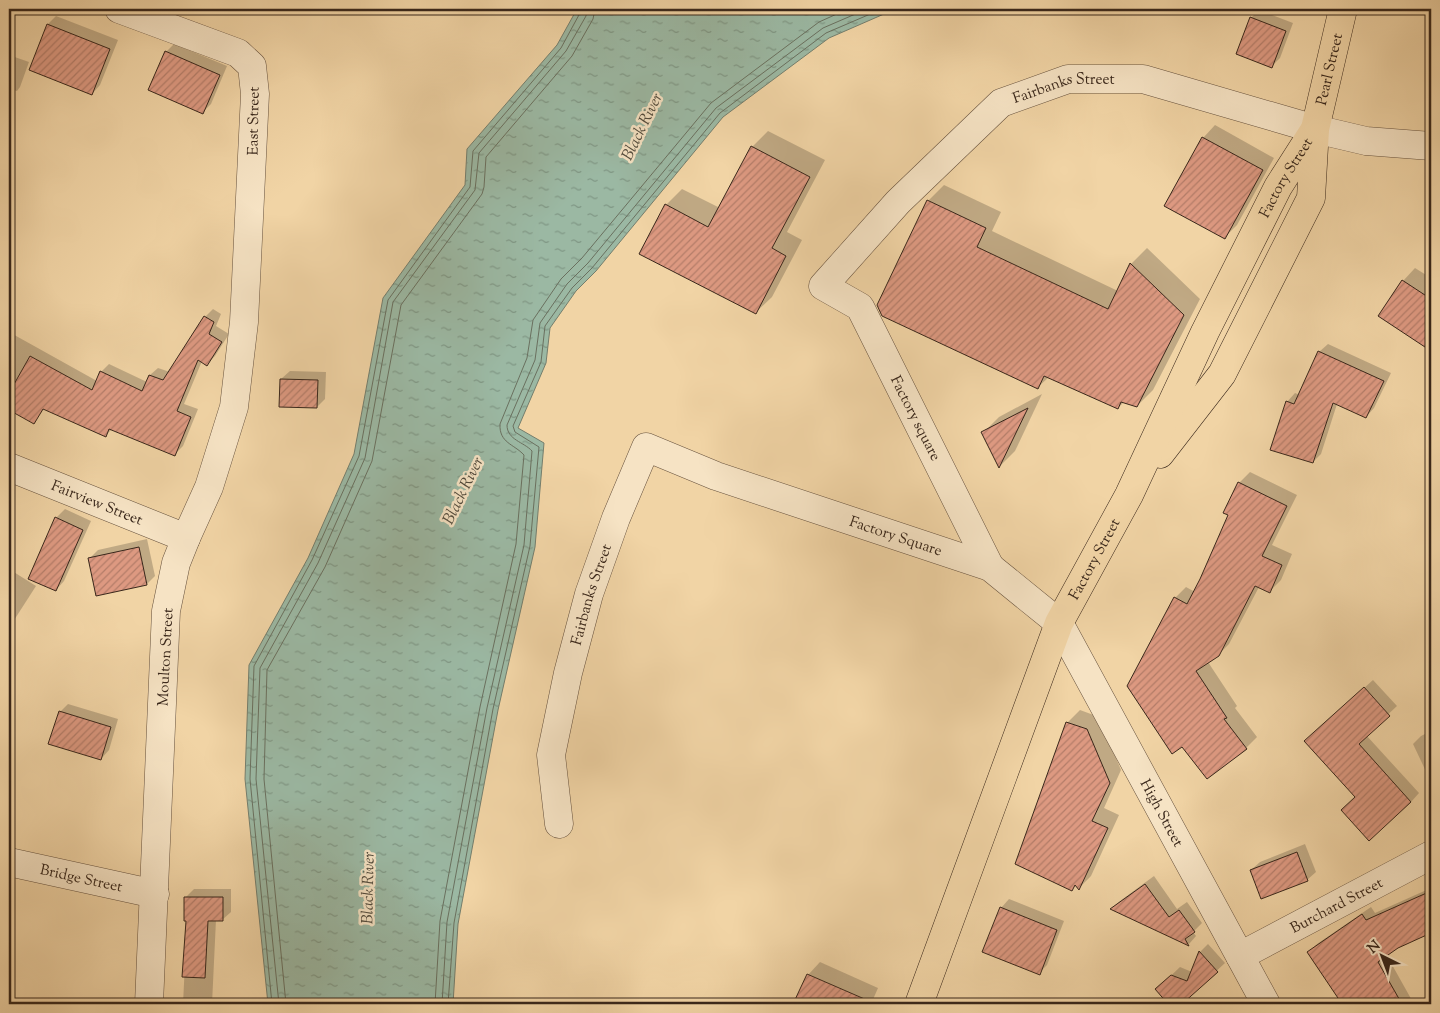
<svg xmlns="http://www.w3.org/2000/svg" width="1440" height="1013" viewBox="0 0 1440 1013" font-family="'Sorts Mill Goudy',serif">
<defs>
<pattern id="water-ripples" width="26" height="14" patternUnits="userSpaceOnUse" patternTransform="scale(1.25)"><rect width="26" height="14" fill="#9bb8a3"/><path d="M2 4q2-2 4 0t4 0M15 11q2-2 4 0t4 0" fill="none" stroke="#7f9684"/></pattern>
<pattern id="building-hatch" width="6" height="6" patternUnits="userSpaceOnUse" patternTransform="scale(1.25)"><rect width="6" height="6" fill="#dd9981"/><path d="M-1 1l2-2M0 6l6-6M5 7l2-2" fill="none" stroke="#b47d69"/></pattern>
</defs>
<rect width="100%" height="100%" fill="#f1d4a5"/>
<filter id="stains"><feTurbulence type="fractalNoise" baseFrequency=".004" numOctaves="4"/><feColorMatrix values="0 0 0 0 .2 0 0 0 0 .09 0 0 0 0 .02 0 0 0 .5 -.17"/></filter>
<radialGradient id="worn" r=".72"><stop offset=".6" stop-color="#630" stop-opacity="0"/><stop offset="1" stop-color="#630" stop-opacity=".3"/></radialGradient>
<path fill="url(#water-ripples)" stroke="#747e6d" d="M577,9h313l-6,5 -55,24 -106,79 -127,154 -20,20 -26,37 -4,35 -28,65 26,15 -9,104 -37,163 -40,214 -5,80h-185l-23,-225 4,-114 59,-107 46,-104 29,-156 82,-113 2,-36 90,-104z"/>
<g fill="#0003">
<path d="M1259,10l34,13 -13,35 -8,8 -21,-48z"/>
<path d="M56,16l62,24 -18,45 -8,9 -44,-70z"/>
<path d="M174,44l53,22 -16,38 -8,8 -37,-60z"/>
<path d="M9,55l20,7 -9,25 -3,4 -8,-2z"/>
<path d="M1215,125l59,33 -37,67 -12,12 -22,-99z"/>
<path d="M768,131l57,29 -38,72 15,8 -30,57 -17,16 -89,-108 16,-16 38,19 32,-61z"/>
<path d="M944,185l57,27 -9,19 126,60 13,-27 16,-16 53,51 -47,91 -16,16 -13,-4 -6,6 -69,-31 -12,11 -109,-187z"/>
<path d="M1415,268l16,10v72l-51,-34 23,-35z"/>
<path d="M213,309l8,5 -5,12 13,8 -14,22 -8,8 -5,-3 -18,43 14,5 -15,37 -8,8 -63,-25 -7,7 -60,-28 -11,14 -25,-14v-76l88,49 4,-9 8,-8 38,18 3,-7 8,-7 12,4 35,-55z"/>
<path d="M1328,344l63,29 -17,35 -8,9 -29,-13 -16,50 -8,8 -26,-60 8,-9 5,2 19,-43z"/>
<path d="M290,371l36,1 -1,27 -8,8 -36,-28z"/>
<path d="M1042,394l-27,57 -15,15 -17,-33 16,-16z"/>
<path d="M1250,472l47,23 -25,50 20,9 -11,26 -11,11 -11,-4 -30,57 -11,11 -10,7 29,44 -2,2 22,29 -11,11 -39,30 -32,-180 11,-11 9,5 34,-77 10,-32z"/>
<path d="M65,509l26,12 -27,60 -8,9 -27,-12 27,-60z"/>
<path d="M147,539l8,37 -8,8 -57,-26 8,-8z"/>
<path d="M9,569l27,17 -27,42z"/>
<path d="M1373,680l24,26 -31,29 53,58 -8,9 -55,-5 -42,-64z"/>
<path d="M68,704l50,15 -9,31 -8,9 -41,-47z"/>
<path d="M1080,710l19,7 22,53 -17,38 15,7 -28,61 -12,12 -3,-3 -4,5 -5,-167z"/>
<path d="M1431,731v51l-18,-38 8,-8z"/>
<path d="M1305,844l11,28 -9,8 -56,-10 9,-8z"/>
<path d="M1154,876l23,33 10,-7 15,21 -9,9 3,4 -7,8 -77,-36 8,-7z"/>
<path d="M1431,888v43l-34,16 -11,7 28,50h-78l6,-3 -33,-49 8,-8 54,-37 4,6z"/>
<path d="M194,889h37v23l-9,8h-6l-4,84h-29l4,-84 -1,-23z"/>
<path d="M1009,899l55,22 -17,44 -8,8 -38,-65z"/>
<path d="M1208,944l17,19 -44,41h-11l-13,-15 23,-22 12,5 8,-20z"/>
<path d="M820,962l58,26 -7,16h-76l13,-29z"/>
<path d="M1244,1000l2,4h-15z"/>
</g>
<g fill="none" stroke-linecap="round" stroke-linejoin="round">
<g stroke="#6a705f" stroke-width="1">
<path d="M272,1004l-22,-225 4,-113 58,-106 47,-104 29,-156 82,-113 3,-36 88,-103 19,-35 1,-4"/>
<path d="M279,1004l-23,-225 4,-111 58,-105 47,-105 28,-156 82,-112 4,-37 87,-102 20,-35 1,-7"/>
<path d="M286,1004l-22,-225 3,-109 58,-103 47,-106 29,-156 81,-111 2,-7 2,-30 86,-101 21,-37 2,-10"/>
<path d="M435,1004l5,-83 40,-214 36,-163 8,-89c-10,-11 -25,-12 -24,-31l27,-66 6,-38 28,-41 21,-21 129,-155 108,-81 29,-13"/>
<path d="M442,1004l5,-82 40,-214 37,-163 8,-94c-8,-9 -25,-11 -25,-26l28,-65 5,-37 27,-39 21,-21 128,-155 107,-80 44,-19"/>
<path d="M448,1004l6,-81 39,-214 37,-163 9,-99 -24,-15 -2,-6 28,-64 4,-36 27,-38 20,-20 128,-155 106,-80 56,-24"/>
</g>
</g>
<g fill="url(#building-hatch)" stroke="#39271b">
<path d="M1250,17l36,14 -14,37 -36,-14z"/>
<path d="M47,24l63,25 -18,46 -63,-25z"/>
<path d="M165,51l55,24 -17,39 -55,-24z"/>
<path d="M1202,137l61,33 -38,69 -61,-33z"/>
<path d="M751,146l59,31 -38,71 14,8 -30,58 -117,-60 26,-50 43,23z"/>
<path d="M927,200l59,28 -9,19 131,62 22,-46 54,52 -47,92 -16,-5 -3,7 -74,-33 -6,13 -156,-73 -5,-11z"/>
<path d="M1402,280l29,19v52l-53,-35z"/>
<path d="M204,316l10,6 -5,12 13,8 -15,24 -9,-6 -21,51 14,6 -16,39 -66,-27 -3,8 -63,-28 -9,15 -25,-14v-17l21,-37 62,34 8,-19 42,20 7,-16 14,5z"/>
<path d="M1318,351l66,30 -18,37 -33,-15 -20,60 -43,-13 16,-49 8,3z"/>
<path d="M280,379l38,1 -1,28 -38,-1z"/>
<path d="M1028,408l-29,60 -18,-36z"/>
<path d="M1238,482l49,24 -25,50 20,9 -12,28 -15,-7 -36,70 -23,15 31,47 -3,1 23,30 -40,30 -25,-32 -10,7 -45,-68 47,-89 13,7 13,-25 28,-64 -5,-2z"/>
<path d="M55,517l28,13 -27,61 -28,-12z"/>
<path d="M139,547l8,38 -51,11 -8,-38z"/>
<path d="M1364,687l26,29 -31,28 52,58 -42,39 -28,-31 14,-13 -51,-56z"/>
<path d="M59,711l52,16 -10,33 -53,-16z"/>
<path d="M1066,722l21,7 23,54 -18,38 16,7 -29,62 -4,-5 -3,6 -57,-27z"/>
<path d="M1297,852l11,29 -47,18 -11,-29z"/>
<path d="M1145,884l24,33 10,-7 16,22 -10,7 4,7 -79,-37z"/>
<path d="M1431,891v42l-33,15 -20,14 24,42h-60l-35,-52 55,-38 4,6z"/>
<path d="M184,897h39v24h-15l-3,57 -23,-1 4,-56h-2z"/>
<path d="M1000,907l57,23 -17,45 -58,-23z"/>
<path d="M1199,951l19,21 -36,32h-14l-13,-15 16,-14 16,6z"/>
<path d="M807,974l69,30h-83z"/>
</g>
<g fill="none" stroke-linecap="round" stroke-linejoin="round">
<g stroke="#67523e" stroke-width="29">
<g id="minor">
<path d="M119,9l119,44 14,13 3,28 -11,228 -10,85 -25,80 -23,51 -10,25 -10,48 -17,393"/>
<path id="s1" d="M9,467l177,71"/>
<path id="s2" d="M990,567l-130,-260 -37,-21 75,-84 103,-99 67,-24h75l172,50 51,12 65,5"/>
<path id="s3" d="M559,824l-8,-69 17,-82 21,-79 27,-76 30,-71 70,29 274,91 69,56 207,381"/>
<path id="s4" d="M9,862l146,32"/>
<path id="s5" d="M1240,956l191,-101"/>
</g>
</g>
<g stroke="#39271b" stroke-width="29">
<g id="major">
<path id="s6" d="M1160,454l62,-80 89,-176 4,-69 28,-120"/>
<path id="s7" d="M919,1004l140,-381 70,-128 76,-163 73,-145 37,-58"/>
</g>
</g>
<use href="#minor" stroke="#f6e3c4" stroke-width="28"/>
<use href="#major" stroke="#f1d4a5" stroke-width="28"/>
</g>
<g text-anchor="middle" stroke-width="5" stroke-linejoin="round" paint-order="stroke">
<g font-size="15" fill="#39271b" stroke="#f6e3c4">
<text dy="5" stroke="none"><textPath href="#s6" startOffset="429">Pearl Street</textPath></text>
<text dy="5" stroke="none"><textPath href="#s2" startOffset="654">Fairbanks Street</textPath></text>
<text transform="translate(253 121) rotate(-89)" y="5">East Street</text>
<text dy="5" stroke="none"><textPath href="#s7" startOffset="906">Factory Street</textPath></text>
<text transform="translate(916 418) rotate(63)" y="5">Factory square</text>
<text dy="5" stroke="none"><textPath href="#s1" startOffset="95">Fairview Street</textPath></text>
<text dy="5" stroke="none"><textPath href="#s3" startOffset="658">Factory Square</textPath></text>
<text dy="5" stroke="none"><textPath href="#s7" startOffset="479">Factory Street</textPath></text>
<text dy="5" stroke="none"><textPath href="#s3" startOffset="235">Fairbanks Street</textPath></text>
<text transform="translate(165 657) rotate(-87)" y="5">Moulton Street</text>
<text dy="5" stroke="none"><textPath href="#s3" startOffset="1062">High Street</textPath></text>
<text dy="5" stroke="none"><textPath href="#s4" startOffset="74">Bridge Street</textPath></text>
<text dy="5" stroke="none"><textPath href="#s5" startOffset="109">Burchard Street</textPath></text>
</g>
<g font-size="16" font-style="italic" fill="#524b3d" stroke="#f6e3c4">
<text transform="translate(641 126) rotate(-64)" y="6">Black River</text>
<text transform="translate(462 490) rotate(-64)" y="6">Black River</text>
<text transform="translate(367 888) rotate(-89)" y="6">Black River</text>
</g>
</g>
<rect width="1440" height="1013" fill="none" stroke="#f1d4a5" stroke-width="30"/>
<rect x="10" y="10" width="1420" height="993" fill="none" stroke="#39271b" stroke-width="2.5"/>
<rect x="15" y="15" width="1410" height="983" fill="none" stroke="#39271b"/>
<g transform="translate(1382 956) rotate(318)" stroke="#f6e3c4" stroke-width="4" paint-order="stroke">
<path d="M0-4L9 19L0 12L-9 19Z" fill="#39271b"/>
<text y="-8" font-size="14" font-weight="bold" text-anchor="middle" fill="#39271b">N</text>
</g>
<rect width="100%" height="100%" filter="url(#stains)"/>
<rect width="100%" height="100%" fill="url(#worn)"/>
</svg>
